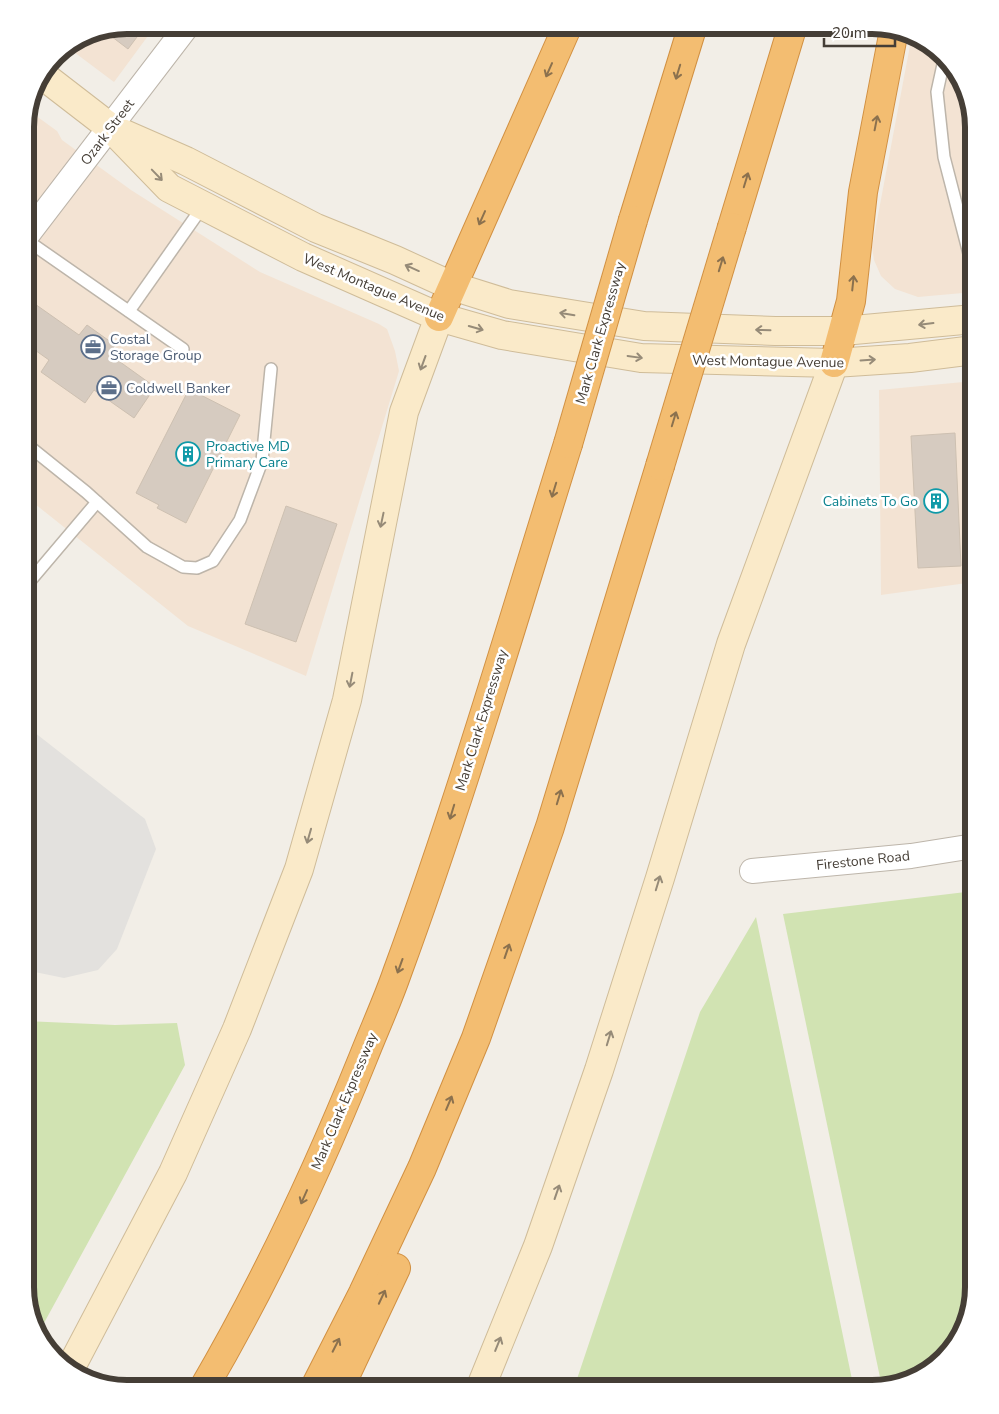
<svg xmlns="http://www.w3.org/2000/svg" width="999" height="1414" viewBox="0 0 999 1414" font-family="'Nunito Sans',sans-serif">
<rect width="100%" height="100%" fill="#f2eee7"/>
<g fill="#f3e3d3">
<path d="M127,25h29l-42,57 -48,-36 22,-13z"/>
<path d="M912,35l11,4 37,37 14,51v165l-56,5 -23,-8 -14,-13 -7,-16 -2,-13z"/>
<path d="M28,110l29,21 5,9 69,50 129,82 119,52 8,5 8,22 4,20 -93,305 -118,-50 -163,-130v-376z"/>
<path d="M974,381v201l-93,13 -2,-205z"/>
</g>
<g fill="#d1e3b2">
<path d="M974,891v396l-14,51 -37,37 -41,12 -99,-473z"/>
<path d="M756,917l98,472h-282l5,-10 123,-367z"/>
<path d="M25,1021l90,4 62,-2 8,42 -147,269 -13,-47z"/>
</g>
<path fill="#e3e1de" d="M25,725l120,94 11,30 -39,100 -19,21 -34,8 -39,-8z"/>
<g fill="#d6cbc0" stroke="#cdc0b1">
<path d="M127,25h19l-18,24 -25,-19z"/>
<path d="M25,297l54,38 8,-10 28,20 -6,9 46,33 -21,31 -40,-28 -9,13 -44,-31 8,-12 -24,-17z"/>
<path d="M189,389l51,26 -54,108 -29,-15 2,-3 -23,-12z"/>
<path d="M955,433l6,133 -43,2 -7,-132z"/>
<path d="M286,506l51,18 -41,118 -51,-18z"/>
</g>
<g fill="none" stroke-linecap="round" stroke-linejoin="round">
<g stroke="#bdb5aa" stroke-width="14">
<g id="service">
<path d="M944,60l-7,32 7,65 30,116"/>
<path d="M25,239l158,110"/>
<path d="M129,311l74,-105"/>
<path d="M25,443l61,49 61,55 36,20 14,1 16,-7 27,-41 22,-59 9,-92"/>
<path d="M25,587l72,-85"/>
</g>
</g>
<g stroke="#bdb5aa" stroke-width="26">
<g id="minor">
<path d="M25,238l163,-213"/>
<path d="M752,871l159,-15 63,-10"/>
</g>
</g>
<g stroke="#cfbc99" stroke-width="30">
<g id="secondary">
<path d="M41,74l70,54 58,60 134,69 136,60 63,18 139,23 193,5 76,-5 64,-8"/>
<path d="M122,133l64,28 130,67 79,32 57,26 57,18 135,22 131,5h68l131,-12"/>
<path d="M70,1369l103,-196 64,-144 62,-160 48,-169 57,-288 35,-95"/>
<path d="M480,1389l58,-143 61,-176 61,-192 71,-234 103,-281"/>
</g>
</g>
<g stroke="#d19042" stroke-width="30">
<g id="motorway">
<path d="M633,220l60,-195"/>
<path d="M732,227l61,-202"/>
<path d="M439,317l129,-292"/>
<path d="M834,363l17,-62 12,-109 31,-162"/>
<path d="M203,1389c62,-106 114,-217 160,-331 11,-28 24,-56 34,-85 64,-174 116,-353 171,-529"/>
<path d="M314,1389l49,-96 59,-125 54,-130 74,-211 110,-361"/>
<path d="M339,1389l57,-121"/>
</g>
</g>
<use href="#service" stroke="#fff" stroke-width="11"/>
<use href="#minor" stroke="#fff" stroke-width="24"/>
<use href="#secondary" stroke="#faeac9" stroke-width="28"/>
<use href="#motorway" stroke="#f3bd71" stroke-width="28"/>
<g stroke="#d19042" stroke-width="30" stroke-linecap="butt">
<g id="motorway-bridge">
<path d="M568,444l65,-224"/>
<path d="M660,466l72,-239"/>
</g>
</g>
<use href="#motorway-bridge" stroke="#f3bd71" stroke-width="28"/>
</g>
<defs><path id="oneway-shaft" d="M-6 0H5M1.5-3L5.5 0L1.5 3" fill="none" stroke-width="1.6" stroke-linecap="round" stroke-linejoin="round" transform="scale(1.25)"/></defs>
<g stroke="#8b714e">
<use href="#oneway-shaft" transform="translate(549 70) rotate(114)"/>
<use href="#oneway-shaft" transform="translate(678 72) rotate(107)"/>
<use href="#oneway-shaft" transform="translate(876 123) rotate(-79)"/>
<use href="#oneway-shaft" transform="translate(746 180) rotate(-73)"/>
<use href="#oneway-shaft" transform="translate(482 218) rotate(114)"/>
<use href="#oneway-shaft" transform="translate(721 264) rotate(-73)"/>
<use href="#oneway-shaft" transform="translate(853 283) rotate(-84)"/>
<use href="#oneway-shaft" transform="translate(674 419) rotate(-73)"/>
<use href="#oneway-shaft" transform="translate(554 490) rotate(107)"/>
<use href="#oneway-shaft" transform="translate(559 797) rotate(-73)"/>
<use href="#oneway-shaft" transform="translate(452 812) rotate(107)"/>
<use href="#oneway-shaft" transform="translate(507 951) rotate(-71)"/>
<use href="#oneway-shaft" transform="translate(400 966) rotate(110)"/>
<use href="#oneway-shaft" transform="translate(449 1103) rotate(-67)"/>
<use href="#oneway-shaft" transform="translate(304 1197) rotate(114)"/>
<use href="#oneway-shaft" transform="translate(382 1297) rotate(-65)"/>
<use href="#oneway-shaft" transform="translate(336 1345) rotate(-63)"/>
</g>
<g stroke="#968b78">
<use href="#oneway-shaft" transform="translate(157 175) rotate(46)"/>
<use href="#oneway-shaft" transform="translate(412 268) rotate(-156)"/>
<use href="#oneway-shaft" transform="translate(567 314) rotate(-171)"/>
<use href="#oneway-shaft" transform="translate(926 324) rotate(173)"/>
<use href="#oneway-shaft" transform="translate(476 328) rotate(16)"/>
<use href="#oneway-shaft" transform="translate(763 330) rotate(-178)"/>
<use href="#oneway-shaft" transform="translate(635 357) rotate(8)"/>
<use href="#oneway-shaft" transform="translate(868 360) rotate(-4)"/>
<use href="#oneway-shaft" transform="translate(423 363) rotate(110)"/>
<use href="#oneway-shaft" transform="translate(382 520) rotate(102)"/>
<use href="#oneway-shaft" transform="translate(351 680) rotate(101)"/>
<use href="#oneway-shaft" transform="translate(309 836) rotate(106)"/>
<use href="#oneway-shaft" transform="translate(658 883) rotate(-73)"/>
<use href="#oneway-shaft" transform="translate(609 1038) rotate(-73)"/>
<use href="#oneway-shaft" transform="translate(557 1192) rotate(-71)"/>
<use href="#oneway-shaft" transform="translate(498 1344) rotate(-68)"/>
</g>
<defs>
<g id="office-ring" transform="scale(1.25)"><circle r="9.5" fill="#fff" stroke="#5c6f8a" stroke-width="1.5"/><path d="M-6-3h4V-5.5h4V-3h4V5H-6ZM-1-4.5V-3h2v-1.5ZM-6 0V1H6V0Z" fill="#5c6f8a"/></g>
<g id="building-ring" transform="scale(1.25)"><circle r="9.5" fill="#fff" stroke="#0f9aa8" stroke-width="1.5"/><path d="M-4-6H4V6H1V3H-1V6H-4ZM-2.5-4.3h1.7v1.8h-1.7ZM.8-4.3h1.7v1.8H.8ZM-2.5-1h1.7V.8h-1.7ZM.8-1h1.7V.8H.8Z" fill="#0f9aa8"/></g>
</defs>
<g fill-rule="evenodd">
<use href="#office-ring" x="93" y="347"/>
<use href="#office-ring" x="109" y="388"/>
<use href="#building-ring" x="188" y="454"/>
<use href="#building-ring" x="936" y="501"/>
</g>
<g text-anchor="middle" stroke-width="5" stroke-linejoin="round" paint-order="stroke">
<g font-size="14" fill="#453e36" stroke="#fff">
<text transform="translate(107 132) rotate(-53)" y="5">Ozark Street</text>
<text transform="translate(374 287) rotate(23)" y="5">West Montague Avenue</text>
<text transform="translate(600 333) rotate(-74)" y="5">Mark Clark Expressway</text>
<text transform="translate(768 361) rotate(1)" y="5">West Montague Avenue</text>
<text transform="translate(481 720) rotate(-73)" y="5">Mark Clark Expressway</text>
<text transform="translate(863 860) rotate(-6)" y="5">Firestone Road</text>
<text transform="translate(344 1101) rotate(-67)" y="5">Mark Clark Expressway</text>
</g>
<g font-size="14" fill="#4e5e75" stroke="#fff" text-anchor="start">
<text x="110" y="344">Costal<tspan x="110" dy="16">Storage Group</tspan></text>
<text x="126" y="393">Coldwell Banker</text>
</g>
<g font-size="14" fill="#0d838f" stroke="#fff" text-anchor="start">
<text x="206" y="451">Proactive MD<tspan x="206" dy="16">Primary Care</tspan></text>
<text x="918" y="506" text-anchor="end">Cabinets To Go</text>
</g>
</g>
<path d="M0 0H999V1414H0ZM127 34H872A93 93 0 0 1 965 127V1287A93 93 0 0 1 872 1380H127A93 93 0 0 1 34 1287V127A93 93 0 0 1 127 34Z" fill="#fff" fill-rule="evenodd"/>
<path fill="none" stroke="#453e36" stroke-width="6" d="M127 34H872A93 93 0 0 1 965 127V1287A93 93 0 0 1 872 1380H127A93 93 0 0 1 34 1287V127A93 93 0 0 1 127 34Z"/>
<path d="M824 38v8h71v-8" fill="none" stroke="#453e36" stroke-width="2.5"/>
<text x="832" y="38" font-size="15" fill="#453e36" stroke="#ffffff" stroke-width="4" paint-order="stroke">20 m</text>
</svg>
